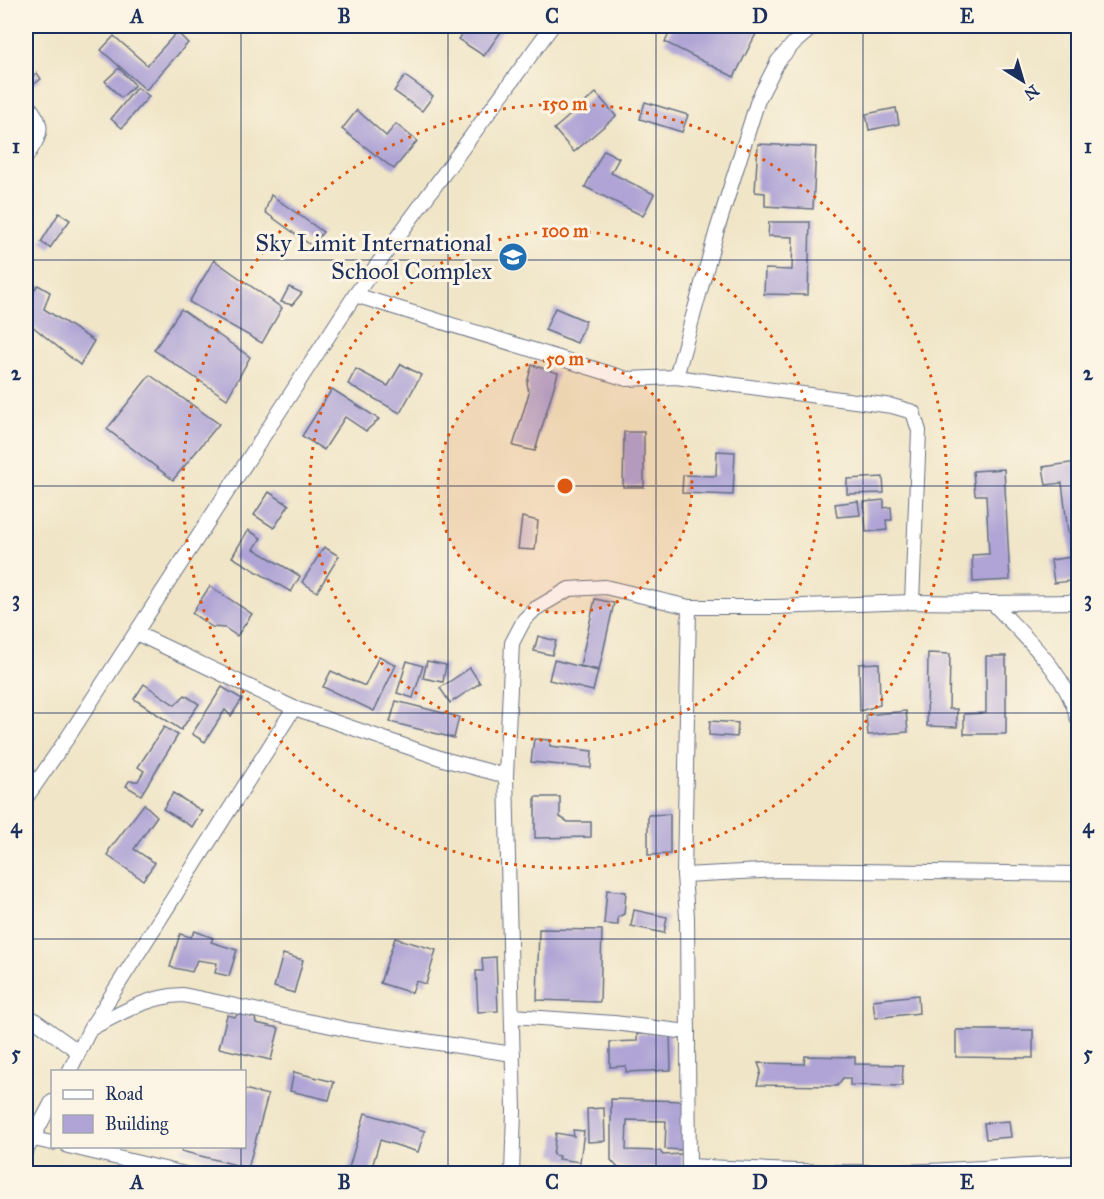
<svg xmlns="http://www.w3.org/2000/svg" width="1104" height="1199" viewBox="0 0 1104 1199" font-family="'IM FELL Great Primer',serif">
<rect width="100%" height="100%" fill="#fcf5e5"/>
<filter id="ink" filterUnits="userSpaceOnUse"><feTurbulence type="fractalNoise" baseFrequency=".0167" numOctaves="2"/><feDisplacementMap in="SourceGraphic" scale="12" xChannelSelector="R" yChannelSelector="G"/><feConvolveMatrix kernelMatrix="1 2 1 2 8 2 1 2 1" color-interpolation-filters="sRGB"/></filter>
<filter id="wash" filterUnits="userSpaceOnUse"><feTurbulence type="fractalNoise" baseFrequency=".008" numOctaves="4" result="noise"/><feDisplacementMap in="SourceGraphic" scale="24" xChannelSelector="R" yChannelSelector="G"/><feGaussianBlur stdDeviation="1.35" result="paint"/><feColorMatrix in="noise" values="0 0 0 0 0 0 0 0 0 0 0 0 0 0 0 0 0 1.4 0 .05"/><feComposite in="paint" operator="in"/></filter>
<g filter="url(#wash)">
<rect width="100%" height="100%" fill="#f0e5c7"/>
<g id="blocks">
<g fill="#afa4d5">
<path d="M462,26h43l-21,30 -26,-17 9,-10z"/>
<path d="M673,26h87l-26,51 -69,-35z"/>
<path d="M177,32l11,11 -42,47 -45,-40 13,-14 33,29z"/>
<path d="M119,68l16,17 -14,13 -16,-17z"/>
<path d="M37,73l4,6 -11,8 -4,-5z"/>
<path d="M405,76l28,20 -11,15 -28,-20z"/>
<path d="M137,87l12,9 -27,32 -11,-9z"/>
<path d="M596,93l20,23 -42,36 -20,-23z"/>
<path d="M645,102l43,13 -6,17 -42,-13z"/>
<path d="M896,108l3,16 -30,6 -3,-16z"/>
<path d="M357,110l29,26 10,-12 21,17 -23,28 -52,-40z"/>
<path d="M758,144l58,3 -3,62 -48,-3v-13l-10,-1z"/>
<path d="M604,150l15,8 -8,15 43,21 -11,22 -58,-29z"/>
<path d="M271,195l52,37 -11,14 -47,-34z"/>
<path d="M59,213l11,7 -20,28 -9,-6z"/>
<path d="M769,222h41l-2,73 -44,-1 1,-25 27,1 1,-33 -25,-1z"/>
<path d="M214,260l68,48 -20,35 -73,-41z"/>
<path d="M38,285l12,7 -6,17 50,32 -14,24 -54,-44v-21z"/>
<path d="M289,287l13,6 -10,12 -11,-3z"/>
<path d="M555,308l31,13 -9,22 -32,-13z"/>
<path d="M181,309l69,48 -23,42 -73,-49z"/>
<path d="M401,364l20,11 -21,38 -52,-29 8,-15 32,17z"/>
<path d="M532,365l26,8 -23,78 -22,-5 16,-53 -2,-10z"/>
<path d="M150,375l69,49 -46,56 -66,-51z"/>
<path d="M332,389l47,30 -13,12 -21,-14 -21,33 -22,-14z"/>
<path d="M624,432h20v55h-21z"/>
<path d="M717,451l18,1 -2,43 -51,-2 1,-18 33,1z"/>
<path d="M1077,462l1,118 -24,3 -3,-23 20,-3 -9,-74 -16,2 -3,-18z"/>
<path d="M1004,469l6,111 -37,2 -1,-27 17,-1 -3,-59h-11l-2,-24z"/>
<path d="M883,477l1,16 -37,1v-15z"/>
<path d="M269,492l20,13 -15,23 -20,-13z"/>
<path d="M884,500v8l7,-1 1,13h-6l1,10 -21,2 -2,-30z"/>
<path d="M858,501l2,14 -23,2 -2,-13z"/>
<path d="M522,517l16,4 -3,29 -17,-1z"/>
<path d="M248,530l13,8 -7,11 46,27 -9,16 -59,-35z"/>
<path d="M324,547l15,9 -22,36 -15,-10z"/>
<path d="M210,586l42,28 -15,22 -12,-8 -13,-1 -20,-14z"/>
<path d="M595,599l19,4 -15,67 -19,-4z"/>
<path d="M538,636l18,5 -4,14 -18,-4z"/>
<path d="M928,653l22,1 -1,55h8v18l-30,-1z"/>
<path d="M379,656l17,9 -22,46 -51,-24 8,-16 34,15z"/>
<path d="M986,656h20v78h-42v-20l22,-1z"/>
<path d="M554,660l44,11 -5,20 -44,-11z"/>
<path d="M407,661l16,5 -10,32 -16,-5z"/>
<path d="M427,661l19,4 -3,17 -20,-4z"/>
<path d="M879,663l1,42 -20,6 -1,-47z"/>
<path d="M470,668l10,15 -30,20 -10,-15z"/>
<path d="M144,684l31,21 10,-10 14,9 -18,26 -47,-31z"/>
<path d="M222,687l20,12 -11,17 -6,-6 -20,32 -13,-8z"/>
<path d="M396,701l63,16 -5,21 -64,-16z"/>
<path d="M906,711l2,21 -40,3 -2,-20z"/>
<path d="M710,721l28,2 -1,14 -28,-2z"/>
<path d="M164,727l14,8 -37,60 -15,-9 3,-5h9l6,-10 -6,-4z"/>
<path d="M534,739l16,1v6l42,5 -1,17 -60,-6z"/>
<path d="M173,793l29,18 -10,16 -29,-18z"/>
<path d="M535,797h25v20l8,5h23v15l-56,1z"/>
<path d="M144,804l13,12 -23,33 21,14 -12,17 -35,-24 1,-6z"/>
<path d="M670,814v40l-22,1v-40z"/>
<path d="M607,890l19,2 -2,22 -6,3v8l-14,-1z"/>
<path d="M634,910l33,7 -3,16 -33,-7z"/>
<path d="M539,929l63,1 -2,72 -63,-2z"/>
<path d="M195,931l18,7 -2,4 26,8 -8,26 -14,-3 2,-10 -20,-3 -5,12 -22,-5 10,-33 11,3z"/>
<path d="M395,938l41,12 -10,34 -10,-3 -4,12 -32,-10z"/>
<path d="M283,954l20,6 -9,33 -20,-6z"/>
<path d="M496,957l2,54 -20,1 -2,-41h7l-1,-13z"/>
<path d="M918,995l1,18 -44,5 -2,-18z"/>
<path d="M239,1013l16,5 1,5 23,5 -8,32 -52,-12 8,-33 8,2z"/>
<path d="M956,1030h77v28l-77,-1z"/>
<path d="M670,1033l1,37 -45,2v-6l-16,1v-25l27,-1v-7z"/>
<path d="M805,1056l50,1v7l48,1 -1,21 -52,-1v-7h-7l-6,8 -80,-1 4,-14 -3,-8 46,1z"/>
<path d="M294,1072l40,10 -5,18 -39,-9z"/>
<path d="M244,1089l24,6 -20,73 -67,-17 1,-5h62z"/>
<path d="M611,1099l75,2 -2,49 -19,-1 1,-28 -39,-1 -1,30 34,1 3,4 19,-1v14h-64l-7,-8z"/>
<path d="M604,1108l1,33 -17,1 -1,-33z"/>
<path d="M365,1113l60,18 -7,21 -38,-12 -10,34h-13l-9,-3z"/>
<path d="M1009,1121l2,16 -25,2 -2,-16z"/>
<path d="M573,1130l11,1 -4,31 -22,-3 1,-3 -6,-1 3,-22 18,3z"/>
</g>
</g>
</g>
<g filter="url(#ink)">
<use href="#blocks" fill-opacity="0" stroke="#666f83" stroke-width="1.5"/>
<g fill="none" stroke-linecap="round" stroke-linejoin="round">
<g stroke="#666f83" stroke-width="16">
<g id="street">
<path d="M26,102c19,25 17,29 0,55"/>
<path d="M355,295l272,84 49,-2 216,29 21,6 6,19 -7,171"/>
<path d="M676,377l41,-147 41,-130 20,-39 16,-18 20,-17"/>
<path d="M993,603c33,36 73,69 85,117"/>
<path d="M689,607l-5,268 3,42 2,257"/>
<path d="M136,633l158,75"/>
<path d="M26,798l42,-61 287,-442 197,-269"/>
<path d="M684,875l96,-5 298,4"/>
<path d="M26,1014l53,38"/>
<path d="M512,1016l102,7 74,9"/>
<path d="M92,1028c30,-16 57,-32 91,-33l167,35 163,24"/>
<path d="M69,1072l21,-43 204,-321 149,51 63,17"/>
<path d="M33,1139l19,4"/>
<path d="M68,1146l117,28"/>
<path d="M26,1151l26,-49"/>
<path d="M689,1166c79,4 159,8 238,5 51,-2 101,-7 151,-8"/>
<path d="M512,1174l2,-63 -8,-335 6,-133 12,-23 11,-11 34,-20 36,-2 84,20h87l136,-5 81,1 85,-1"/>
</g>
</g>
<use href="#street" stroke="#fff" stroke-width="14"/>
</g>
</g>
<path fill="none" stroke="#1b2f5e" stroke-width="1.5" stroke-opacity="0.55" d="M241,26v1046M448,26v1148M656,26v1148M863,26v1148M26,260h1052M26,486h1052M26,713h1052M26,939h1052M241,1146v28"/>
<circle cx="565" cy="486" r="127" fill="#de5710" fill-opacity=".12"/>
<g fill="none" stroke="#de5710" stroke-width="3" stroke-dasharray="3 6">
<circle cx="565" cy="486" r="127"/>
<circle cx="565" cy="486" r="255"/>
<circle cx="565" cy="486" r="382"/>
</g>
<defs>
<g id="school-disc" transform="scale(1.5)"><circle r="9.5" fill="#1f6fb2" stroke="#fcf5e5"/><path d="M0-5L7-2L0 1L-7-2ZM-4 1L0 2.5L4 1V4Q0 6-4 4Z" fill="#fff"/></g>
</defs>
<g fill-rule="evenodd">
<use href="#school-disc" x="513" y="257"/>
</g>
<g text-anchor="middle" stroke-width="6" stroke-linejoin="round" paint-order="stroke">
<g font-size="24" fill="#1b2f5e" stroke="#fcf5e5" text-anchor="end">
<text x="492" y="251">Sky Limit International<tspan x="492" dy="28">School Complex</tspan></text>
</g>
</g>
<circle cx="565" cy="486" r="9" fill="#de5710" stroke="#fcf5e5" stroke-width="3"/>
<g font-size="18" text-anchor="middle" font-weight="bold" fill="#de5710" stroke="#fcf5e5" stroke-width="6" stroke-linejoin="round" paint-order="stroke">
<text x="565" y="110">150 m</text>
<text x="565" y="237">100 m</text>
<text x="565" y="365">50 m</text>
</g>
<rect width="1104" height="1199" fill="none" stroke="#fcf5e5" stroke-width="66"/>
<rect x="51" y="1070" width="195" height="78" fill="#fcf5e5" stroke="#a2a6af" stroke-width="1.5"/>
<rect x="63" y="1090" width="30" height="9" fill="#ffffff" stroke="#a2a6af" stroke-width="1.5"/>
<text x="105" y="1100" font-size="18" fill="#1b2f5e">Road</text>
<rect x="63" y="1115" width="30" height="18" fill="#afa4d5" stroke="#a2a6af" stroke-width="1.5"/>
<text x="105" y="1130" font-size="18" fill="#1b2f5e">Building</text>
<g transform="translate(1023 81) rotate(143)" stroke="#fcf5e5" stroke-width="4.5" paint-order="stroke">
<path d="M0-4.5L10 22L0 15L-10 22Z" fill="#1b2f5e"/>
<text y="-9" font-size="16" font-weight="bold" text-anchor="middle" fill="#1b2f5e">N</text>
</g>
<rect x="33" y="33" width="1038" height="1133" fill="none" stroke="#1b2f5e" stroke-width="2"/>
<g font-size="20" text-anchor="middle" font-weight="bold" fill="#1b2f5e">
<text x="137" y="23">A</text>
<text x="344" y="23">B</text>
<text x="552" y="23">C</text>
<text x="760" y="23">D</text>
<text x="967" y="23">E</text>
<text x="16" y="153">1</text>
<text x="1088" y="153">1</text>
<text x="16" y="380">2</text>
<text x="1088" y="380">2</text>
<text x="16" y="606">3</text>
<text x="1088" y="606">3</text>
<text x="16" y="833">4</text>
<text x="1088" y="833">4</text>
<text x="16" y="1060">5</text>
<text x="1088" y="1060">5</text>
<text x="137" y="1189">A</text>
<text x="344" y="1189">B</text>
<text x="552" y="1189">C</text>
<text x="760" y="1189">D</text>
<text x="967" y="1189">E</text>
</g>
</svg>
